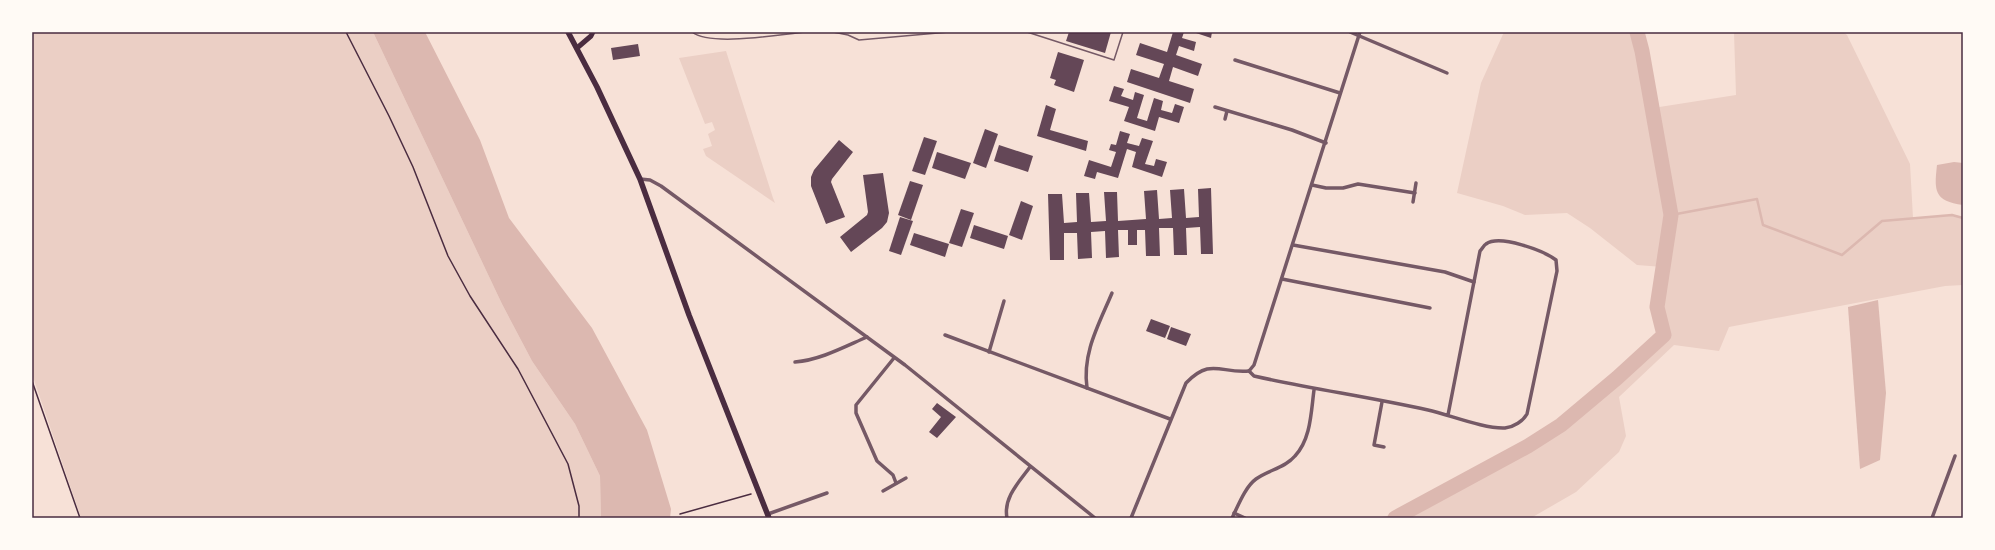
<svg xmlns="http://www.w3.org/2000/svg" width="1995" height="550" viewBox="0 0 1995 550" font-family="Quicksand,sans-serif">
<rect width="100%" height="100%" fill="#f7e1d7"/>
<g fill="#ebcfc5">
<path d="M32,32h341l129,272 30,57 43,63 25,52 1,42h-520l-49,-144z"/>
<path d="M1504,32h133l5,19 11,57 83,-13 -2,-63h109l4,3 63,129 3,54 39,-3 11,3v67l-18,1 -216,41 -10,24 -45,-6 -55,52 7,39 -7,16 -43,40 -45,26h-153l30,-7 120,-65 33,-21 56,-47 47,-44 -7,-27 6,-40 -26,-2 -47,-37 -23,-15 -42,2 -22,-9 -46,-13 24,-110z"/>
<path d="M726,51l47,147 2,5 -69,-47 -3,-7 9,-3 -4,-12 7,-4 -3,-8 -7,2 -26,-66z"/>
</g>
<g fill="#dcb8b0">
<path d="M373,32h52l55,108 29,78 83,110 55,102 24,79 -1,9h-69l-1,-42 -25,-52 -43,-63 -30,-57z"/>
<path d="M1954,162l9,1v42c-29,-4 -29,-14 -26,-40z"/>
<path d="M1878,300l8,93 -6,67 -20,9 -12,-162z"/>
</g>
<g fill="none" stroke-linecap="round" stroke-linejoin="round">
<path stroke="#dcb8b0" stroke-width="2.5" d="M1671,215l86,-16 6,26 79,30 40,-34 70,-6 11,3"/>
<path stroke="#dcb8b0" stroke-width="15" d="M1395,518l133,-72 33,-21 56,-47 47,-43 -7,-28 14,-92 -29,-164 -5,-19"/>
</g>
<g fill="#644757">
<path d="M1069,32h42l-6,21 -39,-12z"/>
<path d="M1173,32h11l-2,6 14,4 -2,9 -15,-5 -3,9 26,9 -4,12 -25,-9 -4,14 25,8 -4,14 -63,-21 4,-13 28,9 5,-14 -28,-9 4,-12 27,9z"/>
<path d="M1193,32h19l-1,6z"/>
<path d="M638,44l2,12 -27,4 -2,-12z"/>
<path d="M1058,52l26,8 -10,32 -20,-7 2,-5 -6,-2z"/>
<path d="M1114,86l10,3 -3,7 12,4 2,-8 9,3 -7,23 10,3 7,-23 9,3 -2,9 11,3 3,-9 9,3 -5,16 -20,-6 -4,14 -31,-10 5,-14 -20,-6z"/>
<path d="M1046,105l10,4 -6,21 38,11 -2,10 -49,-15z"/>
<path d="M985,129l13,5 -12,34 -13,-5z"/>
<path d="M1120,131l10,3 -3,9 12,3 3,-8 11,3 -8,23 9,2 2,-7 11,3 -5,15 -30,-10 4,-15 -9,-3 -9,29 -21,-6 -2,7 -11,-3 5,-16 22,7 5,-15 -7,-2 2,-6 5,1z"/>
<path d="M924,137l13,4 -12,34 -13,-4z"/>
<path d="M839,140l14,12 -21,27 -1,3 14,35 -19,7 -15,-38v-9l3,-7z"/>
<path d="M999,145l34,11 -5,16 -34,-11z"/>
<path d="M937,152l34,11 -6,16 -33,-11z"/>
<path d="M883,173l6,40 -2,9 -5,6 -31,24 -11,-15 27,-22 1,-3 -5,-37z"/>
<path d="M910,181l13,4 -12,35 -13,-5z"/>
<path d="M1211,188l2,66h-12l-1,-27 -14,1 1,27h-13l-1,-27h-14l1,28h-14l-1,-26h-8v15h-9v-15h-10l1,27 -13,1 -1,-27 -14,1 1,26 -14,1 -1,-26h-13v27h-14l-2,-66h14l2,29 13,-1 -1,-29h13l2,29 15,-1 -2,-29h13l1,29 28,-2 -2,-28 13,-1 2,29 13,-1 -2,-28 14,-1 2,29 13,-1 -1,-28z"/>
<path d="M1021,201l12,5 -11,34 -13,-5z"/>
<path d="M961,209l13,4 -12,34 -13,-4z"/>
<path d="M900,217l13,4 -12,34 -12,-4z"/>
<path d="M974,225l34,11 -4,13 -34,-11z"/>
<path d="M914,233l35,11 -4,13 -35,-12z"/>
<path d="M1151,319l19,7 -5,12 -19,-7z"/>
<path d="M1171,327l20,7 -5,12 -19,-7z"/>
<path d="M937,403l19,14 -19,21 -8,-6 12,-15 -9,-8z"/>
</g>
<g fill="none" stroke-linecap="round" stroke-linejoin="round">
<g stroke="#4a2c40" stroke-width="1.5">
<path d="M346,32l43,84 24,51 35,89 22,40 48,73 50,95 11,42v12"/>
<path d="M32,381l48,137"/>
<path d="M680,514l71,-20"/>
</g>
<g stroke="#755966" stroke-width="1.5">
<path d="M692,32c19,15 89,2 114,0"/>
<path d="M833,32l15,3 11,5 90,-8"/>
<path d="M1027,32l87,28 9,-28"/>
</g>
<g stroke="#755966" stroke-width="3.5">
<path d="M1350,32l97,41"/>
<path d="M1235,60l105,33"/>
<path d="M1215,107l77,23 34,13"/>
<path d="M1225,119l2,-8"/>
<path d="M640,179l10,1 11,6 244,179 190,153"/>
<path d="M1312,185l14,3h17l15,-4 57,9"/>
<path d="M1413,202l3,-19"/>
<path d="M1293,245l152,27 29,10"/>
<path d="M1282,279l148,29"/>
<path d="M945,335l225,84"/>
<path d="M989,352l15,-51"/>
<path d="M894,358l-38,47v8l21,48 16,14 3,8"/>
<path d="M795,362c25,-2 49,-15 72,-25"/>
<path d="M1249,371l5,5c58,13 116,21 174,34 22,5 56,19 77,18 9,-1 18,-7 22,-14l30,-143 -1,-11c-12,-9 -56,-26 -70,-16 -2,1 -4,5 -6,7l-32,164"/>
<path d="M1249,371l5,-6 106,-333"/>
<path d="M1087,388c-5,-35 12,-64 25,-95"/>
<path d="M1382,402l-8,43 10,2"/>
<path d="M883,491l23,-13"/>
<path d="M1234,513l11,5"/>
<path d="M768,514l59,-21"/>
<path d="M1007,518c-4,-20 12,-36 23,-51"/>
<path d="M1131,518l55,-135c25,-26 35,-9 63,-12"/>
<path d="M1232,518c6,-12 13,-31 24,-39 12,-9 29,-11 39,-23 16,-17 16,-44 19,-66"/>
<path d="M1932,518l23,-62"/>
</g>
<path stroke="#4a2c40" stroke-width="5" d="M577,48l14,-12 2,-4"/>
<path stroke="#4a2c40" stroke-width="5.5" d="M568,32l29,55 43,92 49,136 80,203"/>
</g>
<rect width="1995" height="550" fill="none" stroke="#fffaf5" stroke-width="66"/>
<rect x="33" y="33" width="1929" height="484" fill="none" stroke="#4a2c40" stroke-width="1.5"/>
</svg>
